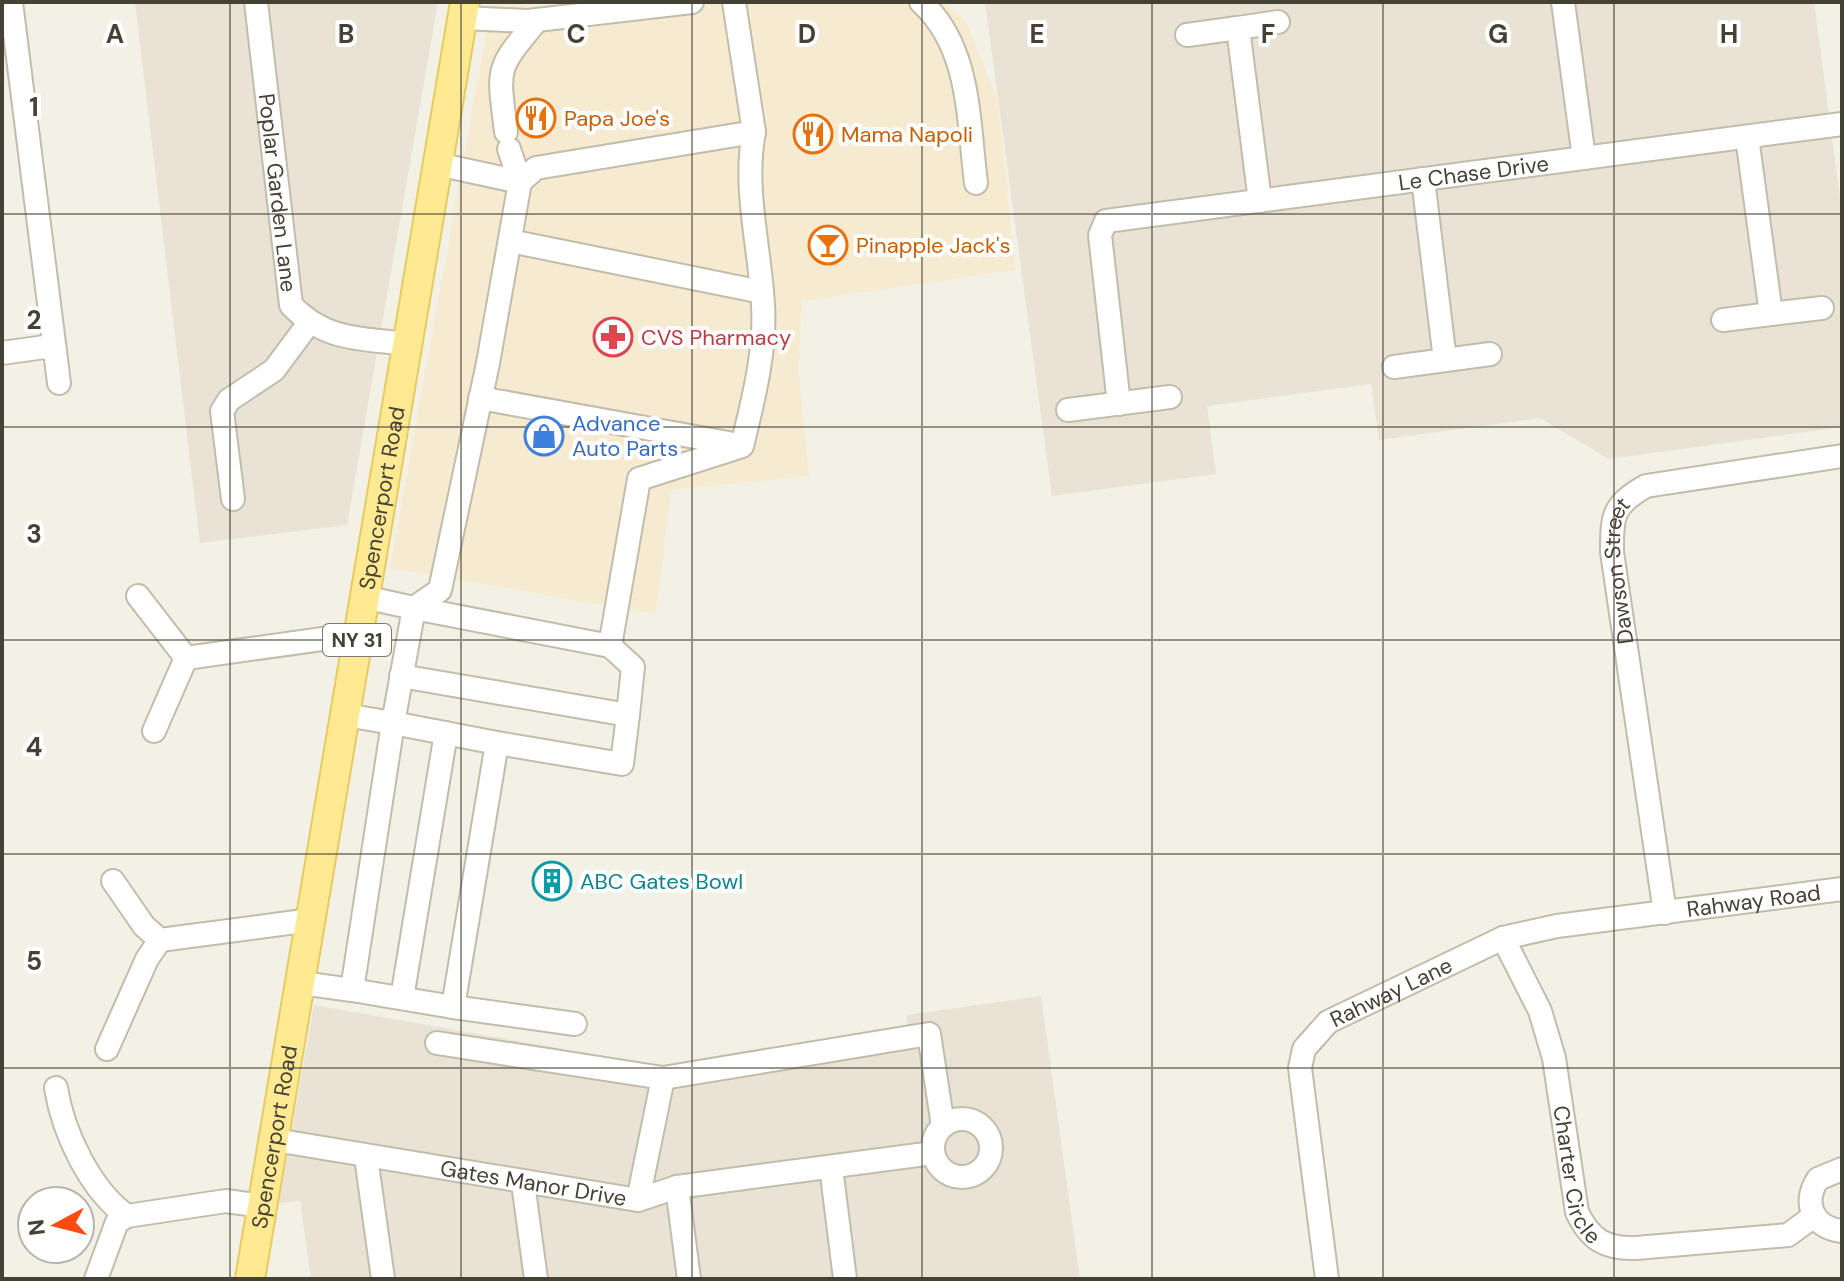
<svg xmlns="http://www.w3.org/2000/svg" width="1844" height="1281" viewBox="0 0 1844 1281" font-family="'DM Sans',sans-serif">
<rect width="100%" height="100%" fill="#f3f1e6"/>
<g fill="#e8e3d4">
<path d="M135,2h303l-91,523 -147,18z"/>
<path d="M985,2h829l28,211v214l-233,32 -69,-41 -161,22 -8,-56 -164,22 9,68 -164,22z"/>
<path d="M1041,996l39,283h-769l-11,-78 -21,2 35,-198 346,61 248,-34 -1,-17z"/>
</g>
<path fill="#f6ead0" d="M492,2l59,4 29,-4h363l23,20 32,80 17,168 -213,31 -4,71 11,104 -138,14 -15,124 -266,-46z"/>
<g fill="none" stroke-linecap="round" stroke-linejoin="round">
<g stroke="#c2bcab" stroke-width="26">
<g id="minor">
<path d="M11,2l48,381"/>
<path id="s1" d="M256,2l35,303c34,36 69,33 116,39"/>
<path d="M921,2c50,45 47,119 55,181"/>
<path d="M1563,2l21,156"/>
<path d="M463,18l65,3 164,-19"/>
<path d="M1187,35l51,-7"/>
<path d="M506,132c-8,-66 -11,-61 31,-112"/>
<path d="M509,149l11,33 16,-14 218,-36 -20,-130"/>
<path d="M1423,179l22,181"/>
<path d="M1260,201l-22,-173 40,-6"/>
<path d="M510,241l252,51"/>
<path d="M1771,314l51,-6"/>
<path d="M1723,320l48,-6 -24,-177"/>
<path d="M2,353l50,-7"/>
<path d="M1394,367l96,-13"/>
<path d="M480,398l259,47"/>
<path id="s2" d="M1119,404l-19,-169 6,-14 736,-97"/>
<path d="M1068,410l102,-13"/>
<path d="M233,499l-11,-88 7,-11 45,-30 35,-47"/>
<path d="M138,596l48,62"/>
<path d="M414,608l196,38 29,-167 103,-33c11,-45 24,-95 21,-141 -3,-57 -20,-117 -9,-173"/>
<path d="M414,608l26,-18 48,-227 32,-181 -83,-18"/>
<path d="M610,646l23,21 -5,48"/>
<path d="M401,676l227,39 -6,49 -125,-21"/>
<path d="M154,731l32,-73 172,-24"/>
<path d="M113,881l31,45 16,14 151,-20"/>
<path id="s3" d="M1665,913l-53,-361c0,-38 1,-47 34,-66l196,-30"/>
<path id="s4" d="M1503,938l37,73 14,47 23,154c13,28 29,37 59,36l152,-13 26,-19"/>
<path d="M301,983l51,7 41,-267 -48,-8"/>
<path d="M352,990l101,17 44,-264 -104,-20 21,-115 -50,-11"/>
<path d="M402,998l44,-265"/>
<path d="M453,1007l122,17"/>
<path d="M437,1043l226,35 -25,122"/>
<path d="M107,1049l40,-90 13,-19"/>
<path d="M663,1078l266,-44 14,92"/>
<path d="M56,1088c7,44 34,102 71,128l99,-15 37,5"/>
<circle cx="962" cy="1148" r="29"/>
<path id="s5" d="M275,1140l363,60 39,-13 256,-34"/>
<path d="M366,1157l17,122"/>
<path d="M831,1167l14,112"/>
<path d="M1842,1169l-24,10c-16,24 -5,49 24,52"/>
<path d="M523,1183l13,96"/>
<path d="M677,1187l12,92"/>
<path d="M96,1279l21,-57 10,-6"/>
<path id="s6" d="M1327,1279l-27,-211 4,-19 24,-27 175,-84 54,-12 285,-37"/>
</g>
</g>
<g stroke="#e7cb60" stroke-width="32">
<g id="major">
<path id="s7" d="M250,1279l215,-1277"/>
</g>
</g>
<use href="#minor" stroke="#fff" stroke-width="22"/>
<use href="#major" stroke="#ffea93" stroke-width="28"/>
</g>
<path fill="none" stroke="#464135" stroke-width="2" stroke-opacity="0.55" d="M230,2v1277M461,2v1277M692,2v1277M922,2v1277M1152,2v1277M1383,2v1277M1614,2v1277M2,214h1840M2,427h1840M2,640h1840M2,854h1840M2,1068h1840"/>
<defs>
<g id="restaurant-ring" transform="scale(2)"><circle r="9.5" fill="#fff" stroke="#e8710a" stroke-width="1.5"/><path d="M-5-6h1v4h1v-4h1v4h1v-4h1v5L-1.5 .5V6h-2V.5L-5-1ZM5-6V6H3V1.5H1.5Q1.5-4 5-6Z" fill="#e8710a"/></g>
<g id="bar-ring" transform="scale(2)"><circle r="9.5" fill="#fff" stroke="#e8710a" stroke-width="1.5"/><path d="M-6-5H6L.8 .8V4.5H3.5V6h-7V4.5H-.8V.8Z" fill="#e8710a"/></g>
<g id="pharmacy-ring" transform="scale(2)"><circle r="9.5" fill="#fff" stroke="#e0444e" stroke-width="1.5"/><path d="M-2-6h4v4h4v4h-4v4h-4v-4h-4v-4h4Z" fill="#e0444e"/></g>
<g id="shop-ring" transform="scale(2)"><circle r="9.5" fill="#fff" stroke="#3f7fe0" stroke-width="1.5"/><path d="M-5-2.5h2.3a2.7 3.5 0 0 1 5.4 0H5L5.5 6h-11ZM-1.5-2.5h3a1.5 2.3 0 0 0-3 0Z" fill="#3f7fe0"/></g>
<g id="building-ring" transform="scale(2)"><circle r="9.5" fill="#fff" stroke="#0f9aa8" stroke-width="1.5"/><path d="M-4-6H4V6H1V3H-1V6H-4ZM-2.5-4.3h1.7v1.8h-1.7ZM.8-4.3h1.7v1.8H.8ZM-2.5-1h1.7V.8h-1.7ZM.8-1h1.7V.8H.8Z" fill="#0f9aa8"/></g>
</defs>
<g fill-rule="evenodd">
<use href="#restaurant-ring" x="536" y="118"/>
<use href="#restaurant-ring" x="813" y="134"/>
<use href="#bar-ring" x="828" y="245"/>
<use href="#pharmacy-ring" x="613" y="337"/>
<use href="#shop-ring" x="544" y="436"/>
<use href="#building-ring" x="552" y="881"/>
</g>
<g text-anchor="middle" stroke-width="8" stroke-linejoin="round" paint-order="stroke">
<rect fill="#fff" stroke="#7e7a72" stroke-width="2" x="323" y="624" width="68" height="32" rx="6"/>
<g font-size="20" font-weight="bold" fill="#464135">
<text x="357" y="647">NY 31</text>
</g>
<g font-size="22" fill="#c56008" stroke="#fff" text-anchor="start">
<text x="564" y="126">Papa Joe's</text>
<text x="841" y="142">Mama Napoli</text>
<text x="856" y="253">Pinapple Jack's</text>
</g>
<g font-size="22" fill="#464135" stroke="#fff">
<text dy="8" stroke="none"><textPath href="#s2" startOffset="556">Le Chase Drive</textPath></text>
<text dy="8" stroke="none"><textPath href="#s1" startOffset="192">Poplar Garden Lane</textPath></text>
<text dy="8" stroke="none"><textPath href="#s7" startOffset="792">Spencerport Road</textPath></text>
<text dy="8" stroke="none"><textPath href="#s3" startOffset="346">Dawson Street</textPath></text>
<text dy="8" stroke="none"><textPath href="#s6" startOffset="716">Rahway Road</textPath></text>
<text dy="8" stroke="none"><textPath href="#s6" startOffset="338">Rahway Lane</textPath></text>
<text dy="8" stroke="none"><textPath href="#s7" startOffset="144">Spencerport Road</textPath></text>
<text dy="8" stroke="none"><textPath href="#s4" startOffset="250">Charter Circle</textPath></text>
<text dy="8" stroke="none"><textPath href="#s5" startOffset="262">Gates Manor Drive</textPath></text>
</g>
<g font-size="22" fill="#be3a42" stroke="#fff" text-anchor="start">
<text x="641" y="345">CVS Pharmacy</text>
</g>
<g font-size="22" fill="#366cbe" stroke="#fff" text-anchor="start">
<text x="572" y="431">Advance<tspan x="572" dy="25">Auto Parts</tspan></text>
</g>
<g font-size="22" fill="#0d838f" stroke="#fff" text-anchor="start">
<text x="580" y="889">ABC Gates Bowl</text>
</g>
</g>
<g font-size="26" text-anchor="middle" font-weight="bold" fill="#464135" stroke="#fff" stroke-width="8" stroke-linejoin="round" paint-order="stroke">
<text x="115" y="43">A</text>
<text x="346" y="43">B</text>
<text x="576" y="43">C</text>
<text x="807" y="43">D</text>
<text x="1037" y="43">E</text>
<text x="1268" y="43">F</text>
<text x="1498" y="43">G</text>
<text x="1729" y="43">H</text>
<text x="34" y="116">1</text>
<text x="34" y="329">2</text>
<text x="34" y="543">3</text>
<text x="34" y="756">4</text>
<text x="34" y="970">5</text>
</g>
<rect width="1844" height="1281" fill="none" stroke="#464135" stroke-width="8"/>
<g transform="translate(56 1225) rotate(263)"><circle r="38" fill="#ffffff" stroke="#b5b3ae" stroke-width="2"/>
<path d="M0-6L14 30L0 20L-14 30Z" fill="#ff4b11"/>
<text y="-12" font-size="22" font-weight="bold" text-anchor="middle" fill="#464135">N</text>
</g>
</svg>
